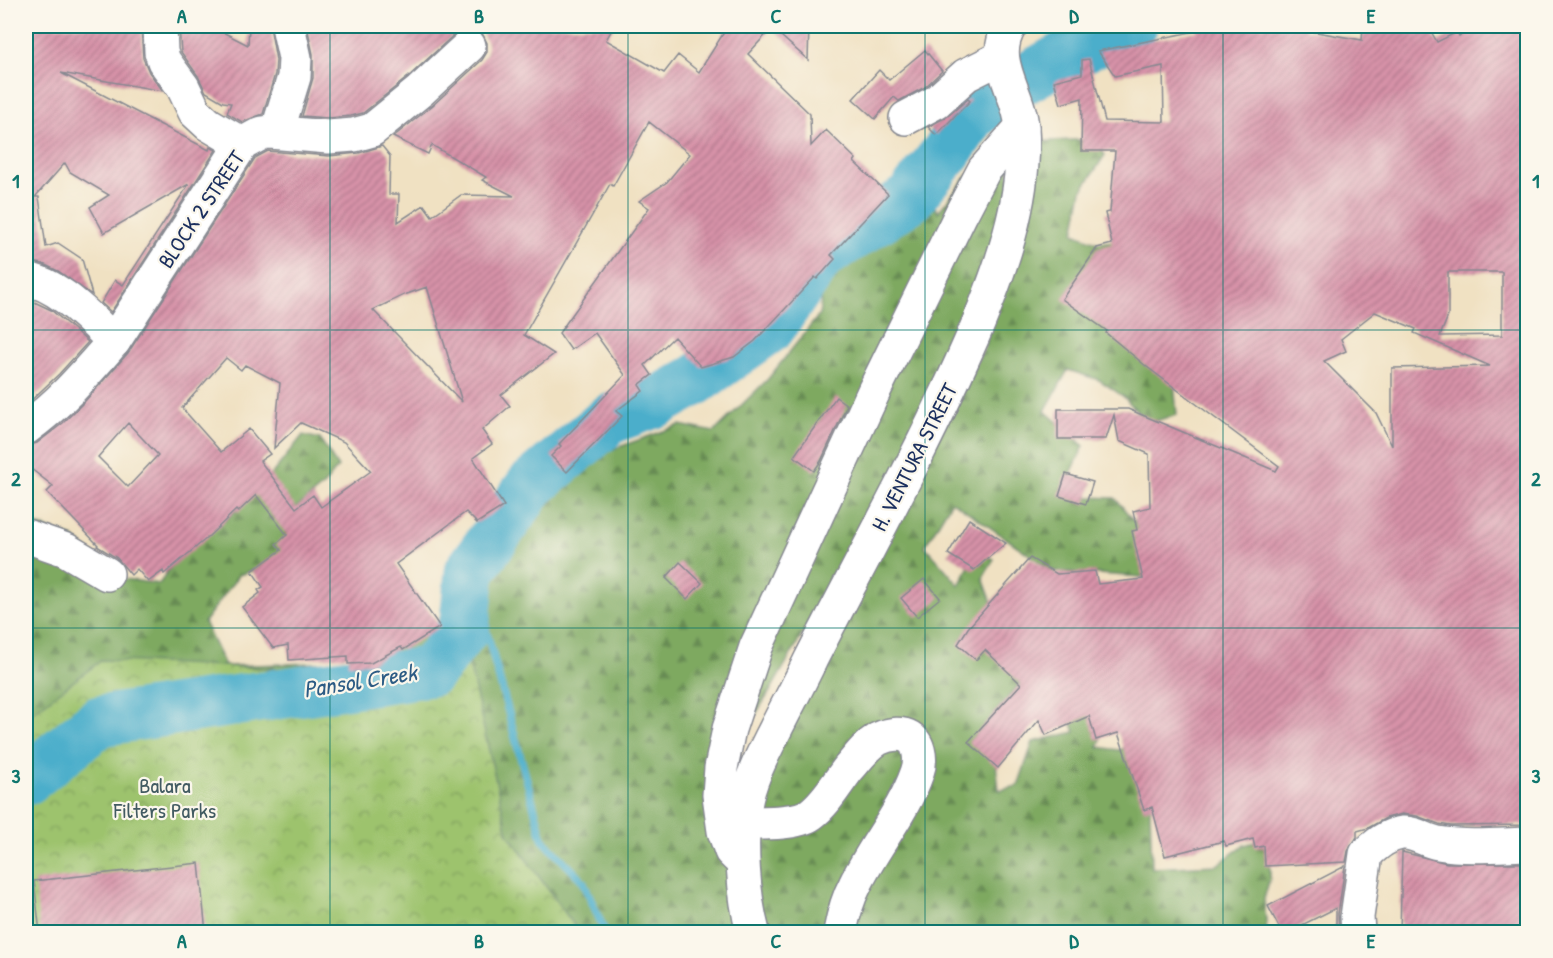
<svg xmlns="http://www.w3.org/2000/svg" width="1553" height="958" viewBox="0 0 1553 958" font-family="'Patrick Hand',sans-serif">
<defs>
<pattern id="forest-firs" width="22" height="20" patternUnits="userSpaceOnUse" patternTransform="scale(1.5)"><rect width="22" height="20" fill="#7ea960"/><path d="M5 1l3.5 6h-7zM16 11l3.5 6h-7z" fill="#668a52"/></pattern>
<pattern id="park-crowns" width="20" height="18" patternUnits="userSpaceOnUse" patternTransform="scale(1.5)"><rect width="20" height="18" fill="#9dc36d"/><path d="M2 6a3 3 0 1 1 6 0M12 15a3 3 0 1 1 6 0" fill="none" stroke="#7f9f5d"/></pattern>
<pattern id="building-hatch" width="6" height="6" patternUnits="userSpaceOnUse" patternTransform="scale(1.5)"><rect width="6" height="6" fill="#d792a8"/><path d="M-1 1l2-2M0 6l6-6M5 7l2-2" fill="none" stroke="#ae788c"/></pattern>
</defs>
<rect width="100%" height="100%" fill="#fbf7ec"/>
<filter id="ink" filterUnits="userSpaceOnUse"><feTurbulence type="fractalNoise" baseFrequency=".0167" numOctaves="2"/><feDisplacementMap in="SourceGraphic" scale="12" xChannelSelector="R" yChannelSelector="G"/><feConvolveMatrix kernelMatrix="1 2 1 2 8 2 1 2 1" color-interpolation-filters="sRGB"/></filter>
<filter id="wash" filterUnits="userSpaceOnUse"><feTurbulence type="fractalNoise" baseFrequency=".008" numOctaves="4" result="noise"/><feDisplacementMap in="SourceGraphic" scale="24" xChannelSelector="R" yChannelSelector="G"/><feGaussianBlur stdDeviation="1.35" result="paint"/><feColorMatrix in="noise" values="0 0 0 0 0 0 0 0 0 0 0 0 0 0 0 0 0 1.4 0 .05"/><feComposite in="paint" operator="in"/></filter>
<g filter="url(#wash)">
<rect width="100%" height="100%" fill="#f0e1c2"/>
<g fill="url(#forest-firs)" stroke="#4c6c5f" stroke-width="1.5">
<path d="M1005,129l5,58 -47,150 -51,105 -143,251 -37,59 12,180h-718v-411l46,16 53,42 34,5 18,-25 42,-33 40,-36 44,-55 17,4 18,28 -15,19 -37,30 17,25 -30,23 -34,11 -35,47 21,44 122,-4 59,-33 32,-5 18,-50 138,-118 86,-31 34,7 54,-53 51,-64 7,-50 102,-69 10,16z"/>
<path d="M1094,139l11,16 -23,35 -8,43 24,10 50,-6 24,123 5,55 -29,8 -24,-26 -25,-17 -31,-10 -23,41 39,35 -24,50 55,2 32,39 10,41 -104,-7 -101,-70 -27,45 34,39 18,-34 17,8 -11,19 12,33 38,57 -62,73 25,23 3,26 19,-4 15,-44 42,-10 -16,-43 47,38 -8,20 21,3 24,-8 19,41 -12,26 2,59 65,-3 27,-20 26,-7v40l-6,21 3,33h-503l-10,-63 7,-87 225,-438 44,-202z"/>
</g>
<path fill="url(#park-crowns)" stroke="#5c7966" stroke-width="1.5" d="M461,628l47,206 71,98h-553v-215l76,-57 260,13z"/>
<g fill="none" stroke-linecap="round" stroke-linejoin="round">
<path stroke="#4caecb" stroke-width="8" d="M470,571l73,269 40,41 22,51"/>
<path stroke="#4caecb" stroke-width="51" d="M26,780l74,-59 331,-50 33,-42 6,-58 61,-86 79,-66 47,-17 39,-22 74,-52 51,-73 88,-56 40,-50 22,-32 31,-25 68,-39 62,-27"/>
</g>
<g id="blocks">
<g fill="url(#building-hatch)" fill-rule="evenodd">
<path d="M26,26h115l2,32 6,14 14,19 -102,-18 148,77 1,-3 6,3 -105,162 -10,-9 14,-23 8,5 66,-101 -85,49 -14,-26 19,-12 -39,-23 -5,-9 -30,34h4l7,50 12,-4 24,16 10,36 -34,-24 -15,-7 -17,-3z"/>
<path d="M179,26h32l37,19 1,-19h21l6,34 -1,14 -12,40 -21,8 -15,-9 4,-10 -8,-1 -17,-10 -8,-16 -17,-24z"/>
<path d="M307,26h307l-8,14 58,33 14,-18 21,17 29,-46h81l-1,34 -36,-32 -24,26 62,60 1,32 15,-16 30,29 -2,3 34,32 -57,61 4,4 -18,20 -2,-2 -60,64 -21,16 -33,10 -27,-30 -29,28 7,10 -13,10 4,6 -27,20 6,5 -55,56 -16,-16 10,-10 -2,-2 66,-69 -30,-42 -24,17 -12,-17 90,-125 -10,-7 28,-19 23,-28 -41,-32 -36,64 -3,-2 -86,151 30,19 -53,41 9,11 -28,24 10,14 -19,14 31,48 -27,17 -11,-11 -70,52 44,63 -37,23 -2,-3 -30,16 -23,1v-8l-59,4 -1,-15 -15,3 -31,-41 18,-14 -2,-3 5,-3 -11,-16 29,-21 -5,-6 11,-9 -31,-40 -18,17 -2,-2 -29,28 -43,36 -1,-3 -15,11 -11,-13 -6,6 -14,-17 -20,-12 1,-1 -51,-53 6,-6 -27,-21v-19l11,-3 26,-20 23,-23 42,-47 127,-195 13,-7 61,5 30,-3 23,-7 8,10 -1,38h10l-1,28 26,-17 8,11 29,-21 53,1 -32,-16 4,-3 -54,-32 -4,9 -35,-17 40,-32 49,-45 5,-8v-9l-5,-10 -8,-5h-8l-9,4 -49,45 -45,36 -12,3 -23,2 -26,-2 11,-38v-24zM427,287l35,115 -89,-92 31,-15zM226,358l15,12 4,-5 35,18 -6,65 27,-25 43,19 27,29 -50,36 -8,-12 -17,13 -36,-47 10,-7 -21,-25 -28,23 -39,-44zM128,423l30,32 -30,32 -30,-30z"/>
<path d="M1196,26h110v4l56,10 1,-14 40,2 5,-2h20l9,16 20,-10 2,4 17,-10h51v799l-76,1 -12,-2 -22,-8 -15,-2 -16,4 -18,10 -11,3v6l-9,14 -2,11 -81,4 -1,-20 -9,2 -2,-9 -27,7 -2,-5 -59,15 -13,-49 -8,3 -26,-77 -22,7 -7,-24 -43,19 -7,-15 -41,48 -30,-26 53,-58 -36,-34 -9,10 -18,-16 10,-16 62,-70 27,16 38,-3 3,13 45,-5 -11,-48 5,-1 -4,-19 17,-4 -1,-53 -30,-13 -5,-26 -8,24h-48v-30h70l148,62 3,-5 -132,-99 -41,-34 1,-2 -45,-32 35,-51 15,-4 -7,-31 5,-1 5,-61h-34l1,-53 -21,6 -7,-23 28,-7v-14l7,-1 16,62 59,1 -1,-56 -48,10 -17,-25 99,-20zM1448,272h54v63l-62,1 8,-20zM1375,312l41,17 -2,4 76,33 -98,2v78l-16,-33 -52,-52 22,-10 -5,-12z"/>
<path d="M925,50l17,21 -17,16 -26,14 -5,-4 -19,22 -22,-20 26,-29 10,10z"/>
<path d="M968,99l2,2 -34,34 -8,-8 20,-11z"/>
<path d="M26,298l25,12 37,32 -29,32 -33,31z"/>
<path d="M836,397l11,8 -26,56 -7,10 -20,-15z"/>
<path d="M1066,474l27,8 -7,22 -27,-8z"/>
<path d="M969,519l37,24 -32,27 -26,-16z"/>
<path d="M680,562l22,21 -15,16 -21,-21z"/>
<path d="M924,579l16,19 -23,19 -16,-19z"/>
<path d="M1402,852l45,11h79l1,69 -127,1z"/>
<path d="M199,863l7,70h-166l-6,-52z"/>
<path d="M1345,866l-7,48 1,15h-3v-21l-50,25h-4l-14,-27z"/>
</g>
</g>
</g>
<g filter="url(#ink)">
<use href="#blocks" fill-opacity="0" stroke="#868890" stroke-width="1.5"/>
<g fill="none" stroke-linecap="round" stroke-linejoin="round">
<g stroke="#868890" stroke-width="36">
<g id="minor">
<path d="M160,26l1,26 3,9 19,26 12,25 13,12 34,20"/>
<path d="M906,118l30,-16 30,-27 36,-18"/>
<path d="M277,132l17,-55 1,-19 -7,-32"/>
<path d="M26,279c33,5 64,40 88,62 -28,32 -54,63 -88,87"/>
<path d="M114,341l128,-197 20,-11 8,-1 58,5 26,-2 18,-5 48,-39 49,-45"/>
<path d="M26,536l40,14 41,24"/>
<path d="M744,823c18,0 53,1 67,-9 16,-12 26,-31 38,-46 9,-10 17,-22 29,-29 8,-4 17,-6 26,-4 16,4 18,25 13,38 -14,40 -44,74 -62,112 -8,15 -12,31 -15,47"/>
<path d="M737,857l-6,-6 -7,-20 -5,-36 2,-27 8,-39 27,-82 119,-258 86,-175 23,-44 38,-43"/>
<path d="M753,932c-10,-37 -13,-88 -8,-126 4,-24 15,-46 26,-68 13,-26 27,-52 40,-79 55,-107 114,-213 162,-323 27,-64 54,-137 49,-208 -2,-36 -34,-67 -12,-102"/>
<path d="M1358,932l-1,-15 9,-63c11,-10 21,-19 36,-21 13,-1 24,8 36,10 29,5 60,2 90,1"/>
</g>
</g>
<use href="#minor" stroke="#fff" stroke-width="33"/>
</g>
</g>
<path fill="none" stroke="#0f766e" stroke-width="1.5" stroke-opacity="0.55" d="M330,26v906M628,26v906M925,26v906M1223,26v906M26,330h1502M26,628h1502"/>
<g text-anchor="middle" stroke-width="4.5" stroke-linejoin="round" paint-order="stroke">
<g font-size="22" fill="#1b2f5e" stroke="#fbf7ec">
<text transform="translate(201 209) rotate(-56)" y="8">BLOCK 2 STREET</text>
<text transform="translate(914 457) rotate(-63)" y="8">H. VENTURA STREET</text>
</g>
<g font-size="22" fill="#425b62" stroke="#fbf7ec">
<text x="165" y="793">Balara<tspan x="165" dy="25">Filters Parks</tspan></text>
</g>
<g font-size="24" font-style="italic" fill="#2c5b84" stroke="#fbf7ec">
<text transform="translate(360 681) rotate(-9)" y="8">Pansol Creek</text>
</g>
</g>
<rect width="1553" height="958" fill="none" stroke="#fbf7ec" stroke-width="66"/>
<rect x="33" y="33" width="1487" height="892" fill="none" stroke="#0f766e" stroke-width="2"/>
<g font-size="20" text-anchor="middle" font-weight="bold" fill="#0f766e">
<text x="182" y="23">A</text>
<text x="479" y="23">B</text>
<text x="776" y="23">C</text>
<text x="1074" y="23">D</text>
<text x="1371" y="23">E</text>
<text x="16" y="188">1</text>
<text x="1536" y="188">1</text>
<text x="16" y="486">2</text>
<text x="1536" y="486">2</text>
<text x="16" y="783">3</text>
<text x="1536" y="783">3</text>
<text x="182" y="948">A</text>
<text x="479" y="948">B</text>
<text x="776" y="948">C</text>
<text x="1074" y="948">D</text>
<text x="1371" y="948">E</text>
</g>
</svg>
